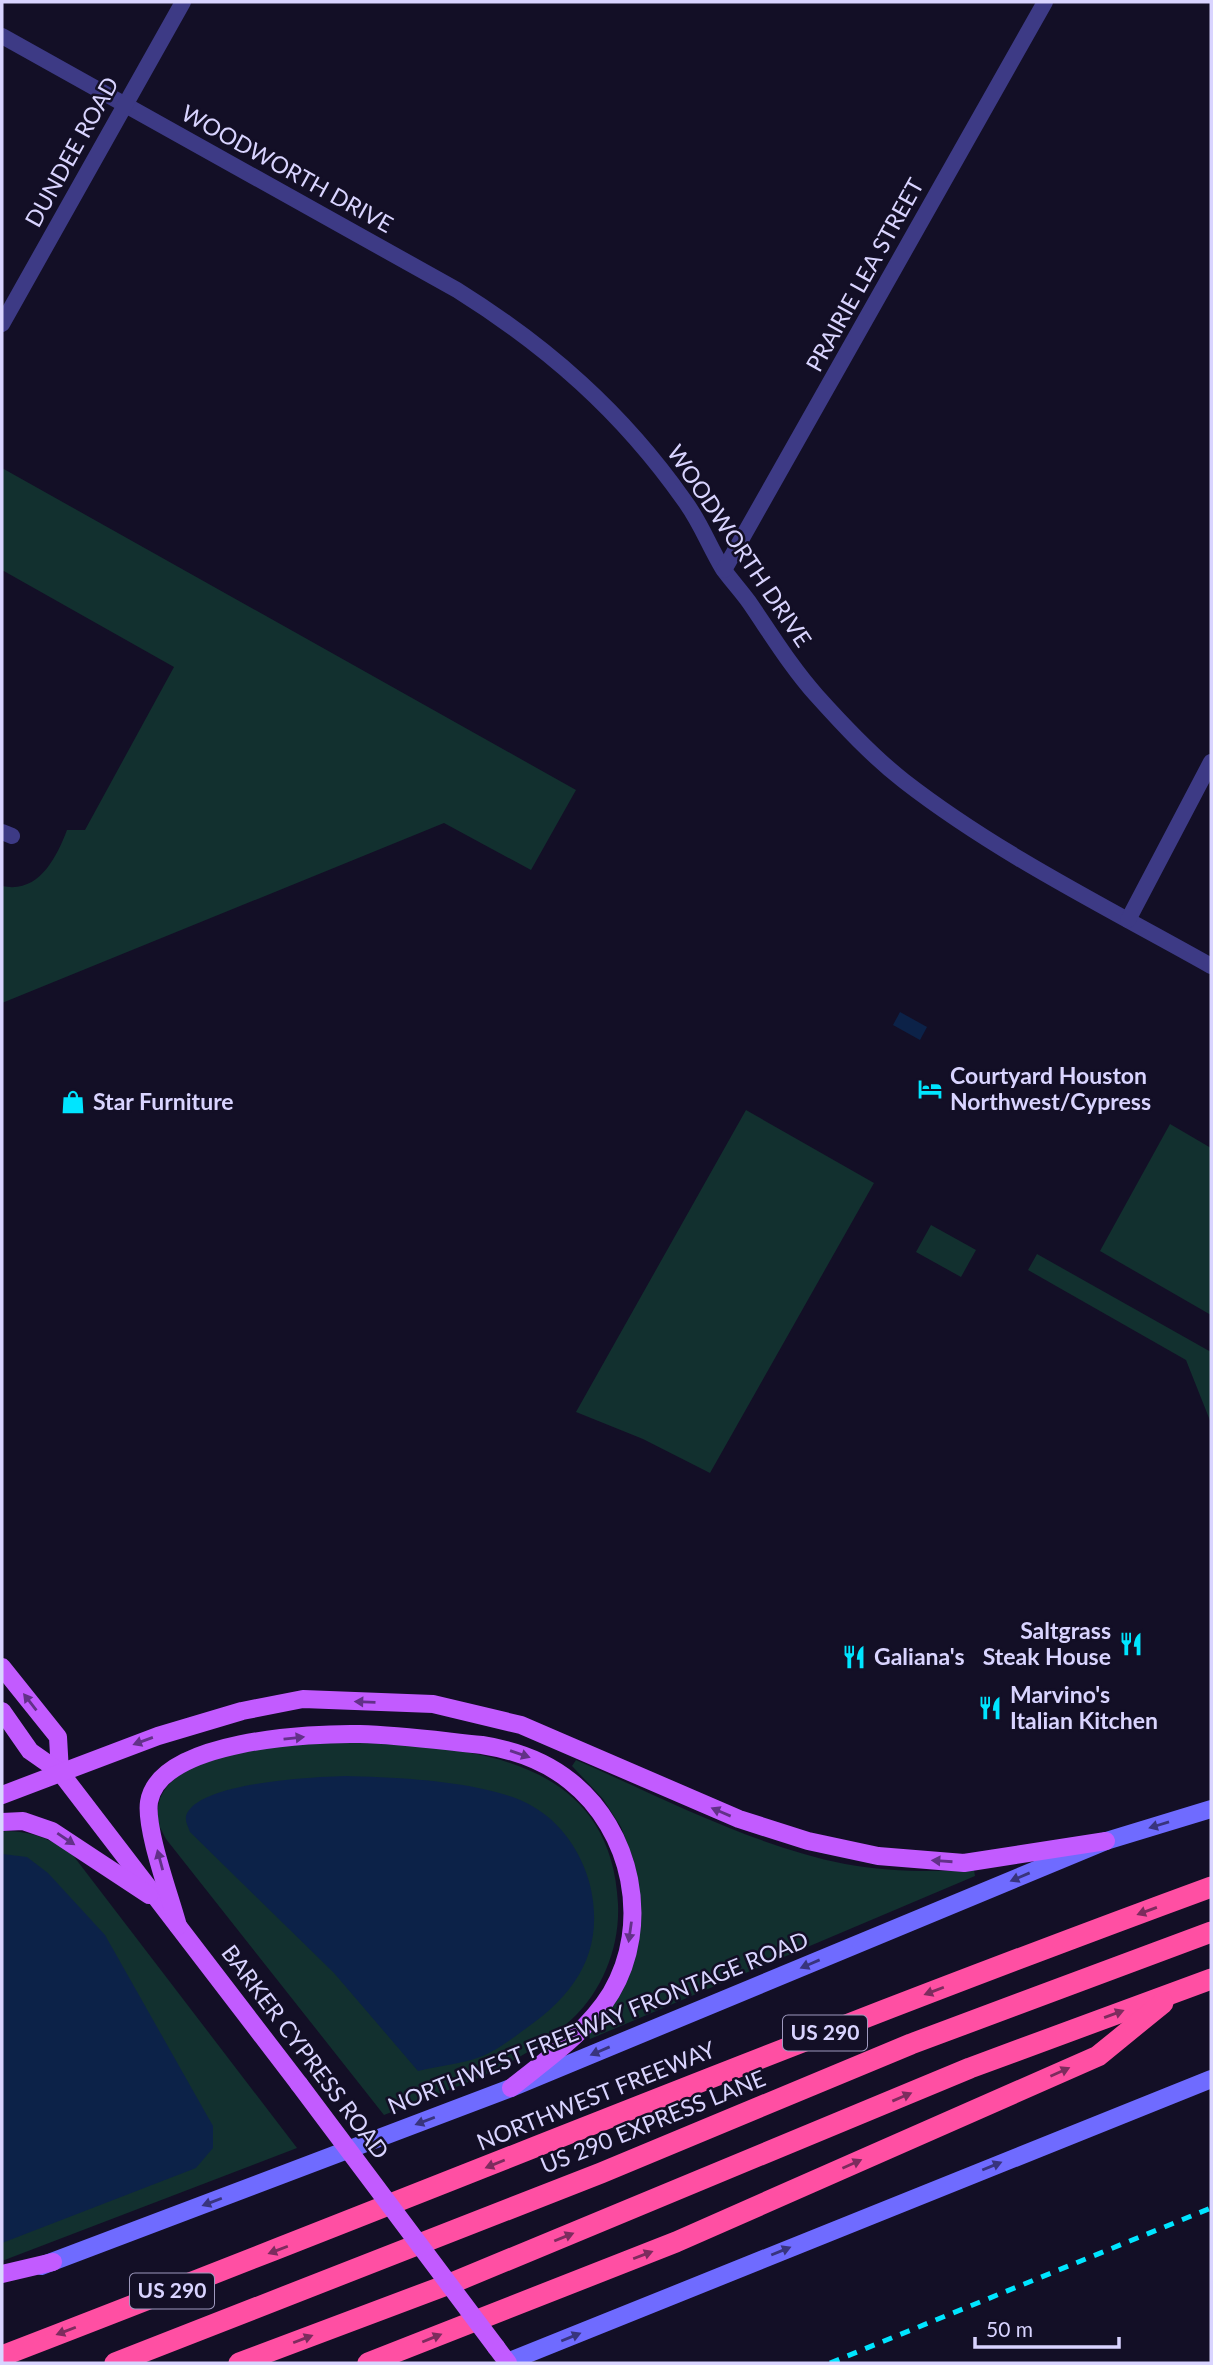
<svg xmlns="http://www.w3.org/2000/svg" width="1213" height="2365" viewBox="0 0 1213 2365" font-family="Lato,sans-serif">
<rect width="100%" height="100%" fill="#130f26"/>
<g fill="#12302f">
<path d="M2,468l574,322 -45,80 -87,-47 -442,180v-117c36,8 54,-27 65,-56h18l89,-163 -172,-97z"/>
<path d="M746,1110l128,73 -164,290 -67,-34 -67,-27z"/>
<path d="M1170,1124l41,24v167l-111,-64z"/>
<path d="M931,1225l45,25 -15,27 -45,-25z"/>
<path d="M1037,1254l174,98v71l-25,-63 -158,-90z"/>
<path d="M343,1742c117,4 268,9 275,162 2,42 -15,86 -46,115 -53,49 -122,70 -188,96l-218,-276c-3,-6 -8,-14 -8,-20 -9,-71 139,-74 185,-77z"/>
<path d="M576,1760c87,38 175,85 269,104 42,8 87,8 129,6l1,6 -385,163 -2,-5 52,-106v-34l-6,-33 -13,-34 -18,-28 -31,-33z"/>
<path d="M6,1831c27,1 43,7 66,23l225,294 -295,113v-429z"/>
</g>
<g fill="#0c2248">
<path d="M900,1012l27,15 -7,13 -27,-15z"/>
<path d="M345,1776c50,1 144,5 187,30 29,16 50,47 58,79 16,68 -16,111 -69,147 -12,9 -27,20 -41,25 -19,7 -42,9 -62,14l-84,-98 -144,-141c-2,-6 -5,-10 -4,-16 10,-34 128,-39 159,-40z"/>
<path d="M2,1854l25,3 21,16 57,62 108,191v22l-17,20 -194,75z"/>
</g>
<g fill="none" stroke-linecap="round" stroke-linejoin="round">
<g stroke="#3d3a85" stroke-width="16">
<path d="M2,36l455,254c91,57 165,122 227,210 16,21 25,46 39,69 8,11 18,22 26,33 22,32 42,65 68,94 27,30 55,60 87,85 94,73 204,127 307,185"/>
<path d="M2,324l181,-322"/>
<path d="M724,570l321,-568"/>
<path d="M2,832l10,4"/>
<path d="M1128,920l83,-158"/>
</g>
<g stroke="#6f6bff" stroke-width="18">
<path d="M41,2266l470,-178 595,-247 105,-32"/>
<path d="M505,2363l706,-284"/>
</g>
<g stroke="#c25bff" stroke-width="18">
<path d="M2,1667l56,70 2,35"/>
<path d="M2,1711l28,40 30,21 239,312"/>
<path d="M2,1795l156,-59 84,-25 61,-12 130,5 88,21 218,94 69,22 70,15 86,7 142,-22"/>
<path d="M2,1822l21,-1 29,10 97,64"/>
<path d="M178,1926c-8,-30 -33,-97 -29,-124 10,-62 163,-69 211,-68 41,1 82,7 122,11 32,5 62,15 88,36 62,49 82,143 41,212 -24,39 -64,66 -100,95"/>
<path d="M2,2274l51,-12"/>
<path d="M496,2347l12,16"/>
</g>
<g stroke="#ff4fa3" stroke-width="21">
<path d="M2,2356c403,-155 803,-320 1209,-469"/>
<path d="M115,2363l486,-190 310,-129 300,-112"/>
<path d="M239,2363l213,-80 518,-215 241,-89"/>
<path d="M368,2363l308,-121 422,-186 65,-53"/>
</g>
<path stroke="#00e5ff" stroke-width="5" stroke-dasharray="10 9" stroke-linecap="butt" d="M830,2363l381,-155"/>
<path stroke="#c25bff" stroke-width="18" d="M299,2084l197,263"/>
</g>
<defs><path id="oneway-solid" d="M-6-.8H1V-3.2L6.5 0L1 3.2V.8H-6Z" transform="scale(1.75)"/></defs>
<g fill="#623188">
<use href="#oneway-solid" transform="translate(30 1702) rotate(-128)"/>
<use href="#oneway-solid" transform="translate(365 1702) rotate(-178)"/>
<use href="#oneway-solid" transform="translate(294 1738) rotate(-6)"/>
<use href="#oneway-solid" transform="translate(143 1741) rotate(160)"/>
<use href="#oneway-solid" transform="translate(520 1754) rotate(19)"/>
<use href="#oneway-solid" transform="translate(721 1812) rotate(-157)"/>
<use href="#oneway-solid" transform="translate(66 1839) rotate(34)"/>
<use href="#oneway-solid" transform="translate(160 1860) rotate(-105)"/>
<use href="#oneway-solid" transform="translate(942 1861) rotate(-176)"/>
<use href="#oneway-solid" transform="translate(630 1932) rotate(98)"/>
</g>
<g fill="#38347d">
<use href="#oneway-solid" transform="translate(1159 1825) rotate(163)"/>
<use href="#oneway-solid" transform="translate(1020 1877) rotate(157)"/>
<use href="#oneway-solid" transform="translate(810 1964) rotate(157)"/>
<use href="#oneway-solid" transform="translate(600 2051) rotate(157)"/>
<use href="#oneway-solid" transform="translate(425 2121) rotate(159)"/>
<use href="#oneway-solid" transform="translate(992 2166) rotate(-22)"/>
<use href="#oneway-solid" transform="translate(212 2202) rotate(159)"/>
<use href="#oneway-solid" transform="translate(781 2251) rotate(-22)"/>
<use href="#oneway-solid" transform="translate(571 2337) rotate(-22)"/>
</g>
<g fill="#7d2c5e">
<use href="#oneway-solid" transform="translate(1147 1911) rotate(160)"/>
<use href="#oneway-solid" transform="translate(934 1991) rotate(159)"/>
<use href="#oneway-solid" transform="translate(1114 2014) rotate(-20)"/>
<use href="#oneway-solid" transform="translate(1060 2072) rotate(-24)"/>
<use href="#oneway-solid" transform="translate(902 2097) rotate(-23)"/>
<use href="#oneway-solid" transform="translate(495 2164) rotate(158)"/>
<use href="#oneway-solid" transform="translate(852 2164) rotate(-24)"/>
<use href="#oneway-solid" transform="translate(564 2237) rotate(-22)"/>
<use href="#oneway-solid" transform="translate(278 2250) rotate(159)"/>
<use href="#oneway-solid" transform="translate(643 2255) rotate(-21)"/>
<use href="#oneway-solid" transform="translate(66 2331) rotate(159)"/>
<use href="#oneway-solid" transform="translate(432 2338) rotate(-22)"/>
<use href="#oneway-solid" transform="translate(303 2339) rotate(-21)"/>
</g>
<defs>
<g id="hotel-bare" transform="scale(1.89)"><path d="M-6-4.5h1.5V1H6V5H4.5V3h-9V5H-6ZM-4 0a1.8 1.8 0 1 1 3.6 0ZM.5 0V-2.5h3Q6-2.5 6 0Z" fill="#00e5ff" stroke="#130f26" stroke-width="2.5" paint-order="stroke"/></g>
<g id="shop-bare" transform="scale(1.89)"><path d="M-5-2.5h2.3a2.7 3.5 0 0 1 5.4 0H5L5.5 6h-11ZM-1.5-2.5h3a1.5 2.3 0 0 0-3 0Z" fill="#00e5ff" stroke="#130f26" stroke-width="2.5" paint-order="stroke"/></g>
<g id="restaurant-bare" transform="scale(1.89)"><path d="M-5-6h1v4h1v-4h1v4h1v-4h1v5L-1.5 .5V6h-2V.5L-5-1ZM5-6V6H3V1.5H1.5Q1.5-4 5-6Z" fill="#00e5ff" stroke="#130f26" stroke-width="2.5" paint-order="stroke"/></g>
</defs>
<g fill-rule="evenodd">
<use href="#hotel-bare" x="930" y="1089"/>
<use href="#shop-bare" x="73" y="1102"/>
<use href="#restaurant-bare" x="1131" y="1644"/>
<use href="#restaurant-bare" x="854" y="1657"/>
<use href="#restaurant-bare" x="990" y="1708"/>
</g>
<g text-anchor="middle" stroke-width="5" stroke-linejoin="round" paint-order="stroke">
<g fill="#130f26" stroke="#9e99be" stroke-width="2">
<rect x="783" y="2015.5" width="84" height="35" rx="5"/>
<rect x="130" y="2273.5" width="84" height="35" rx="5"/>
</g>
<g font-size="21" font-weight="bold" fill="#d9d4ff">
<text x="825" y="2040">US 290</text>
<text x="172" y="2298">US 290</text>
</g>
<g font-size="23" fill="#d9d4ff" stroke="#130f26">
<text transform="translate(72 152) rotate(-61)" y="8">DUNDEE ROAD</text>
<text transform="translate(287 169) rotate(29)" y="8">WOODWORTH DRIVE</text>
<text transform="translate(865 275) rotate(-61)" y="8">PRAIRIE LEA STREET</text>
<text transform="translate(739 546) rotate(56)" y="8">WOODWORTH DRIVE</text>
<text transform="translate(598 2023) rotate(-22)" y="8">NORTHWEST FREEWAY FRONTAGE ROAD</text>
<text transform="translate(305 2052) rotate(53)" y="8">BARKER CYPRESS ROAD</text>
<text transform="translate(596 2096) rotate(-22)" y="8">NORTHWEST FREEWAY</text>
<text transform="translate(653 2122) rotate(-22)" y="8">US 290 EXPRESS LANE</text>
</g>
<g font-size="23" font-weight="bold" fill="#d9d4ff" stroke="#130f26" text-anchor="start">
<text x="950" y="1084">Courtyard Houston<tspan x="950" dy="26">Northwest/Cypress</tspan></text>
<text x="93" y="1110">Star Furniture</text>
<text x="1111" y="1639" text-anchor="end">Saltgrass<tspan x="1111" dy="26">Steak House</tspan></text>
<text x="874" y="1665">Galiana's</text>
<text x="1010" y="1703">Marvino's<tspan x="1010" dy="26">Italian Kitchen</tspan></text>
</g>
</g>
<rect width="1213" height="2365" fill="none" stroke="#d9d4ff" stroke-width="7"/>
<path d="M975 2337v10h144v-10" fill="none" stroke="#d9d4ff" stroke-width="3.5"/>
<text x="986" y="2337" font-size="21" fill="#d9d4ff" stroke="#130f26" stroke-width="5" paint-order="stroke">50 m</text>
</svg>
